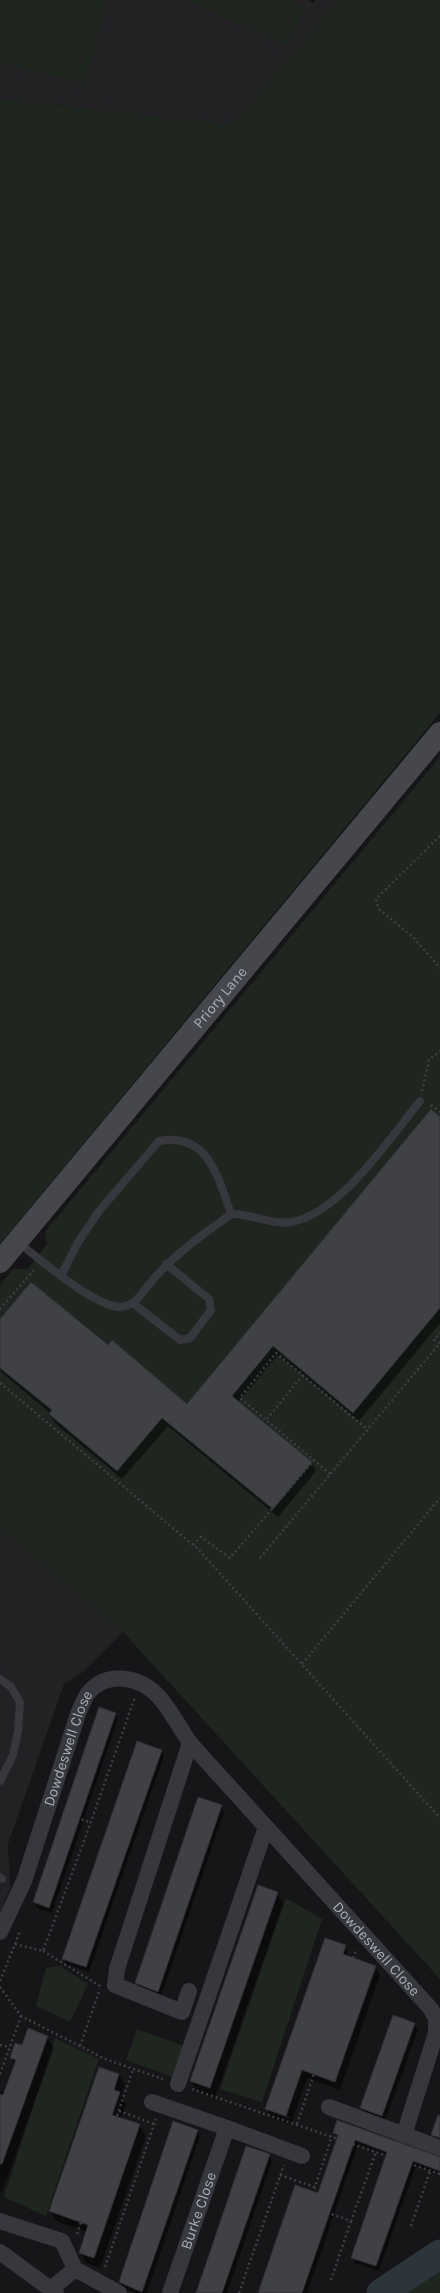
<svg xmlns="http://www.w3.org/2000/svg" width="440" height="2293" viewBox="0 0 440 2293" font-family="Karla,sans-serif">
<rect width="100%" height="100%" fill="#161618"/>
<g fill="#222225">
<path d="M0,0h339l-107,125 -232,-26z"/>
<path d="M0,1528l123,104 -40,40 -19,12 -56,160 2,44 -10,24z"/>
</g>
<g fill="#1e261f">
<path d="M0,0h107l-21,84 -86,-21z"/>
<path d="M189,0h99l18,8 -18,39z"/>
<path d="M339,0h101v713l-440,531v-1145l232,26z"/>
<path d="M440,757v1222l-317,-347 -123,-104v-243l13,-16h15l19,-25 -2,-12z"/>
<path d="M286,1898l36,21 -60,183 -42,-13z"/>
<path d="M60,1966l28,18 -18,38 -34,-16 10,-38z"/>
<path d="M137,2029l47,17 -11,31 -47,-17z"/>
<path d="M55,2038l44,21 -53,157 -42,-19z"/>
<path d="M440,2265v28h-41z"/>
</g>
<g fill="#0007" fill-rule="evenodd">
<path d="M309,0h6l-1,3z"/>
<path d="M440,1118v205l-81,98 -81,-66 -40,48 73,59 5,9 -38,46 -110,-91 -46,53 -67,-56 -5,-10 -50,-42v-50l108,25 79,60z"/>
<path d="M115,1714l3,5 -66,194 -15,-5 -3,-6z"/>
<path d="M161,1751l3,5 -75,216 -23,-8 -3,-6z"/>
<path d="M221,1806l3,6 -63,185 -21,-8 -3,-6z"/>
<path d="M277,1893l6,11 -68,194 -18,-7 -6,-10z"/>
<path d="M345,1946l4,12 26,8 5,9 -40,115 -33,-12 -16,47 -19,-7 -5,-9zM272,2110l19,7v2l-19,-7z"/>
<path d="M414,2024l4,6 -33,91 -21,-7 -3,-6z"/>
<path d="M47,2037l7,11 -52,144 -2,-1v-100l5,2 10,-29 -4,-6 11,-11z"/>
<path d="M119,2074l6,11 -4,11 5,8 -5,14 18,7 7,11 -46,132 -14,-5 -6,-11 7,-20 -31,-11 -6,-10z"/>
<path d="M440,2111v31l-5,-2 -3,-6z"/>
<path d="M197,2131l3,5 -53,157h-11l-13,-5 -3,-6z"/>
<path d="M334,2133l106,24v17l-24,-8 -37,105 -24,-8 -3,-6 35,-102 -29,-10 -51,148h-48l60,-98 19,-57z"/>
<path d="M269,2155l3,6 -45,132h-30z"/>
</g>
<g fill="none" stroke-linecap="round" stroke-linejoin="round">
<path stroke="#2c353c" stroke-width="29" d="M381,2293l59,-39"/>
</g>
<g fill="#404145" stroke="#303034">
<path d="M431,1109l9,8v191l-87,105 -80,-67 -41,50 80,66 -39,47 -111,-91 -45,53 -68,-57 3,-4 -52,-42v-49l31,-37 77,63 4,-5 75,64z"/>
<path d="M99,1707l17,6 -67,195 -16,-6z"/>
<path d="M137,1741l25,9 -76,217 -24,-8z"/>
<path d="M198,1797l24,8 -64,187 -23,-9z"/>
<path d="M258,1885l20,7 -68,196 -20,-7z"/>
<path d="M325,1938l21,7 -3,9 33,12 -41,116 -33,-12 -16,46 -21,-7z"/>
<path d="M393,2015l22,8 -33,93 -22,-8z"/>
<path d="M28,2028l20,8 -46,128h-2v-70l3,1 13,-35 -6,-2 5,-15 7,2z"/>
<path d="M99,2067l20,7 -5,16 6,2 -8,23 28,9 -46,134 -15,-5 9,-28 -39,-14z"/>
<path d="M438,2115h2v23l-9,-3z"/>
<path d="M337,2120l103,37v14l-27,-10 -37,105 -25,-8 36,-106 -32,-12 -53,153h-44l37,-108 23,8 20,-58 -5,-2z"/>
<path d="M173,2121l25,9 -56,162 -23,-10z"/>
<path d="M246,2146l24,8 -48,139h-26z"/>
</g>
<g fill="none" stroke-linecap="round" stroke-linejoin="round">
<g stroke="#3d3f44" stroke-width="2.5" stroke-dasharray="2 3" stroke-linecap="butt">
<path d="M440,836l-63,62 -1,4 4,8 33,27 27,31"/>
<path d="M422,1091l7,-31 11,-9"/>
<path d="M431,1105l9,7"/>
<path d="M0,1309l34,-39"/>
<path d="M440,1343l-6,-3 6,-7"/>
<path d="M0,1383l198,166 242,269"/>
<path d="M267,1419l36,-44"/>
<path d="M330,1474l-90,-76 36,-45 92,77"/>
<path d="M193,1545l8,-8 29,21 84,-98"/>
<path d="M260,1558l180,-215"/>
<path d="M302,1664l138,-166"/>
<path d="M63,1812l28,11"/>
<path d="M15,1944l5,-13"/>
<path d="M43,1951l57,35"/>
<path d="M0,1981l15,-37 28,7 44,-118 48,-136"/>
<path d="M0,1987l21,29 84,43 58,20"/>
<path d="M0,2045l10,2"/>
<path d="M80,2046l20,-57"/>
<path d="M0,2074l21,-58"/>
<path d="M192,2089l248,85"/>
<path d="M119,2111l35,13"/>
<path d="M297,2124l59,-174"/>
<path d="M280,2175l35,12 17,-51"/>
<path d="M308,2206l43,15 25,-69"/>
<path d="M411,2226l19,-55"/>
<path d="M77,2234l56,-165"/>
<path d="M105,2267l51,-148"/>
<path d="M331,2280l20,-59"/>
<path d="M239,2293l45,-128"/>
<path d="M278,2293l37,-106"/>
</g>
<g stroke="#37383d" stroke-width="8">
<path d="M18,1242c20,16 77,65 102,65 14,0 20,-12 28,-21 23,-30 53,-50 83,-72"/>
<path d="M61,1276l16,-32 22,-33 60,-70c49,-9 59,36 72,73 20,-1 38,11 60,8 49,-8 99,-84 129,-121"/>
<path d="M134,1304l46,36 10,-2 21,-28 -2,-11 -43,-35"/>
<path d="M0,1679l11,8 9,15 -2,29 -5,24 -13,26"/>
<path d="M0,1877l2,2"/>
</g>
<g stroke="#37383d" stroke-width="16">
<path id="s1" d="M0,1932l24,-51 54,-167c3,-7 6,-16 11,-22 19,-22 52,-15 70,5 12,14 21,31 31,46l241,266 5,9v15l-32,102"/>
<path d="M189,1991l-7,21 -67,-27 2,-16 73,-226"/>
<path d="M178,2084l88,-257"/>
<path d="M152,2102l75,26"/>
<path d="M329,2107l111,41"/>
<path d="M0,2221l62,20 13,28 44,24"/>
<path d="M0,2252l56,41"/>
<path d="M51,2289l24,-20"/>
<path id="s2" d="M170,2293l57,-165 75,28"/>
</g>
<path stroke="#45474d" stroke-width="22" id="s3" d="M0,1262l440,-529"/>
</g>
<g text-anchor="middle" stroke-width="3" stroke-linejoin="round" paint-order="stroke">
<g font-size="15" fill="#a8adb8" stroke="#111113">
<text dy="5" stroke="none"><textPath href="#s3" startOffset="344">Priory Lane</textPath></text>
<text dy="5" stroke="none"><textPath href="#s1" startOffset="196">Dowdeswell Close</textPath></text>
<text dy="5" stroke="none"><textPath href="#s1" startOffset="669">Dowdeswell Close</textPath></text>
<text dy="5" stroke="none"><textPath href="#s2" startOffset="87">Burke Close</textPath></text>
</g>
</g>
</svg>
